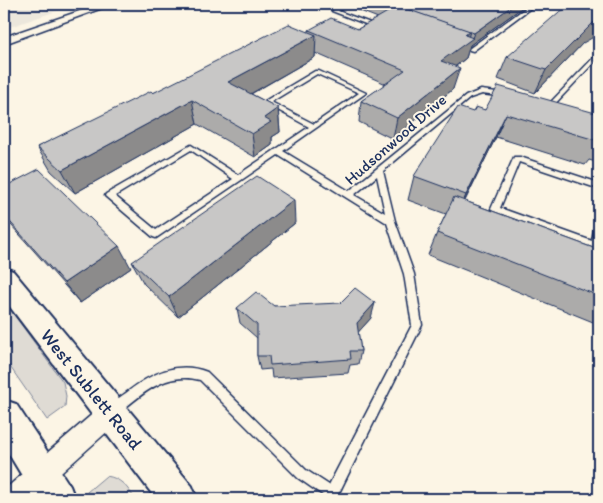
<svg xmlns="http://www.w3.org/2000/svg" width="603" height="503" viewBox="0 0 603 503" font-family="Itim,sans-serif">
<rect width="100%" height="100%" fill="#fcf5e5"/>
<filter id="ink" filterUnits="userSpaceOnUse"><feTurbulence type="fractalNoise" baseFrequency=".02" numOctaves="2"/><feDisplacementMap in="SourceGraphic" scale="10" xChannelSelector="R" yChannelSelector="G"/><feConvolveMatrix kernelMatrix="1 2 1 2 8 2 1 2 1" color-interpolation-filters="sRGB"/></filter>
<g filter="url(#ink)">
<path fill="#ece7dc" d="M4,4h73l-73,25z"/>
<g fill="#dfdbd4" stroke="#7d8599">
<path d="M4,301l59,81 3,14 -1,11 -18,13 -43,-62z"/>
<path d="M106,476c15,2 21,11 29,23h-48v-7z"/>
</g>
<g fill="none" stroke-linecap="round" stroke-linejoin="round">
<g stroke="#1b2f5e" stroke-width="3">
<g id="service">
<path d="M344,4h5l-11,7 43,16 -5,1 -44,-17z"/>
<path d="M531,4h5l-63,47 -18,-5 3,-2 12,4z"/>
<path d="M599,52v5l-47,50h-4v-2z"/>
<path d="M315,71h4l47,22 -83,58 66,40 117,-95 15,-6 24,3 3,2 -3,2 -23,-3 -12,4 -87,73 12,50 19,53 8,51 -86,174h-13l1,-3 -26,-18 -98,-98c-34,-9 -57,13 -81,33l-4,2 -4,-2 -2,-4c3,-7 11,-12 17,-16 24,-19 51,-33 81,-21l99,98 23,15 83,-160 -8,-51 -17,-51 -109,-68 -122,83 -3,-1 -48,-41 1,-2 85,-49 47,30 71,-48 -46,-25zM317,74l42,19 -45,31 -43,-22zM191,150l42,29 -77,51 -41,-34zM377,176l8,37 -31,-18z"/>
<path d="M514,157h6l79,26v6l-80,-27 -19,46 92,33 3,-18 1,-2 3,-1 -1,28h-6l-100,-37 -1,-2z"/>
</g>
</g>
<g stroke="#1b2f5e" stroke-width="3">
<g id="minor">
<path d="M100,4h13l-109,40v-7z"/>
<path d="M111,402l8,3 3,8 -3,8 -87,78h-28v-9l99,-85z"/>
</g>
</g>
<g stroke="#1b2f5e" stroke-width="4">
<g id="secondary">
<path d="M4,268l9,3 179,215 5,13h-41l-152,-200z"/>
<path d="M4,400l12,4 54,82 5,13h-39l-32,-53z"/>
</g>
</g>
<use href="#service" fill="#fcf5e5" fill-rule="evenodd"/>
<use href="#minor" fill="#fcf5e5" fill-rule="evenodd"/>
<use href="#secondary" fill="#fcf5e5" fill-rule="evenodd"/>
</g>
<g fill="#acabaa" stroke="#1b2f5e">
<path d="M356,4h171l-57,41 -4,13 -11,9 -2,22 -60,50 -34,-17 2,-21 25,-17 -71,-31v4l-64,37 27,14 2,24 -8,5v8l-17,12 -58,-33 -122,69 -24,-22 -14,-24 116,-54 156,-61v-2l49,-1 20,-11 -23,-9z"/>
<path d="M583,43l-48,50 -37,-14 9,-22z"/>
<path d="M485,110l114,4v49l-10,-3 -4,5 -89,-28 -31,64 134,49v67l-6,5 -165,-67 9,-22 9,-19 -38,-14 6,-24 59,-64z"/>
<path d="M4,187l127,81 -51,35 -76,-86z"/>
<path d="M295,223l-117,94 -34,-33 -12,-22z"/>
<path d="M274,306l97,12 -13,14 3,19 -3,13 -8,1 -2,8 -76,5 -1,-9 -11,1 -3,-14v-18l-17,-15 -3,-15z"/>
</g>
<g fill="#8c8b8b" stroke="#1b2f5e">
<path d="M399,4h21l-32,17 2,-12z"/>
<path d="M515,4h12l-57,41 -4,13 -31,24 6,-21 24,-26 5,-4 -3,11 5,-4 2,-5z"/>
<path d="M599,19v15l-16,9 -48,50 11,-23 48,-48z"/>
<path d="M316,35l-1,22 -84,48 -3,-23z"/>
<path d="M460,68l-7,21 -60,50 4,-21z"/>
<path d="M192,100l5,24 -122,69 -13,-23z"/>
<path d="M278,108l2,24 -8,5v8l-17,12 -3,-23 12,-16z"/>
<path d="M506,114l-10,23 -40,81 10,-23z"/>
<path d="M294,200l1,23 -117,94 -9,-20z"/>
<path d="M119,246l12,22 -51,35 -16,-20z"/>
<path d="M375,303l-4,15 -17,19 3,-14z"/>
</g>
<g fill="#c8c7c6" stroke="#1b2f5e">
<path d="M376,4h23l-9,5z"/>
<path d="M414,4h101l-41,29 -68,-24z"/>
<path d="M575,4h24v15l-5,3 -48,48 -39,-13 52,-45z"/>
<path d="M398,6l72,25 -5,4 8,3 -32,23 19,7 -63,50 -36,-17 44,-31 -96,-40 22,-12 27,11z"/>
<path d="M289,24l27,11 -88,47 50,26 -14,10 7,4 -19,12 -60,-34 -130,70 -25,-23 114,-56 2,2z"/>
<path d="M498,86l101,28v27l-93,-27 -40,81 -52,-19 44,-69 15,5 3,-5 9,3z"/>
<path d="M39,169l80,77 -55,37 -60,-68v-28z"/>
<path d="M257,176l37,24 -125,97 -37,-35z"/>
<path d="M454,197l145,53v46l-162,-63z"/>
<path d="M355,288l20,15 -18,20 4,28h-11l1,8 -81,6 -1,-9h-12v-31l-20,-17 19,-16 18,14 66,-3z"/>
</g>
</g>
<g text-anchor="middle" stroke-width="4" stroke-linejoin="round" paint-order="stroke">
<g font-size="16" fill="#1b2f5e" stroke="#fcf5e5">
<text transform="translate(395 139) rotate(-41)" y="6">Hudsonwood Drive</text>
</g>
<g font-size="19" fill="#1b2f5e" stroke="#fcf5e5">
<text transform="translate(92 389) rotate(51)" y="7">West Sublett Road</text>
</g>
</g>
<rect width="603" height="503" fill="none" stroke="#fcf5e5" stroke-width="20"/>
<rect x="10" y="10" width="583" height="483" fill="none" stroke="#1b2f5e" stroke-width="2" filter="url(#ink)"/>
</svg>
